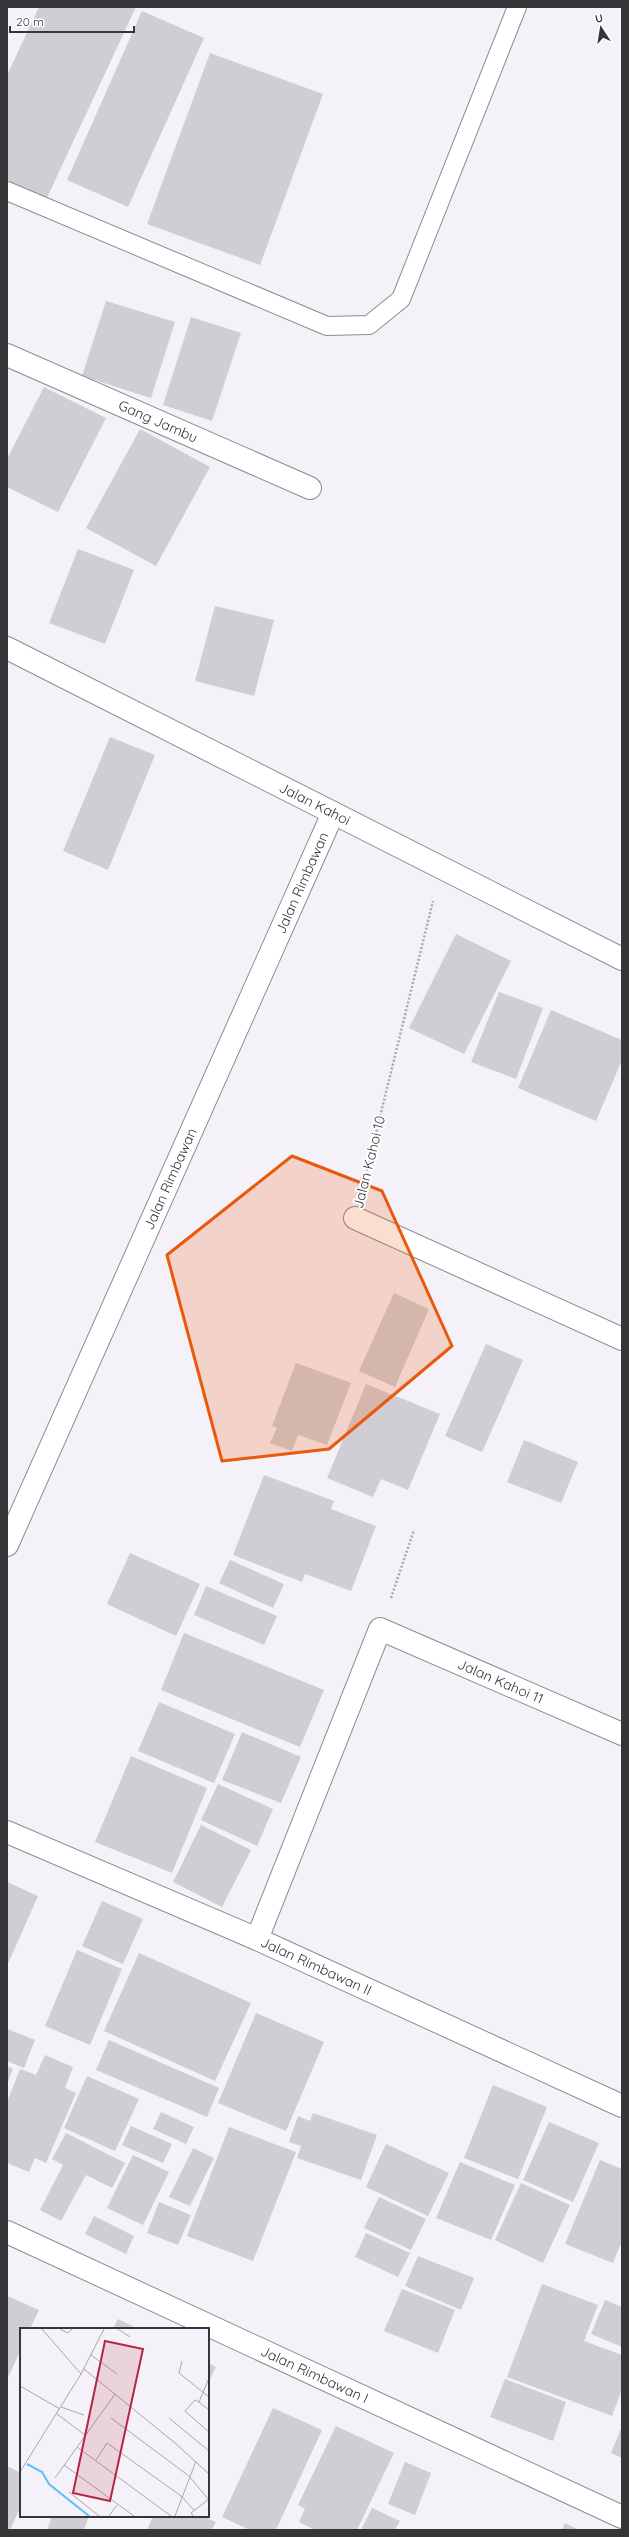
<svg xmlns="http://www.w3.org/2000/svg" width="629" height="2537" viewBox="0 0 629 2537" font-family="Quicksand,sans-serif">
<rect width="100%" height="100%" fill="#f5f1f9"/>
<g fill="#d1cdd4">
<path d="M39,7h97l-91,195 -38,-17v-110z"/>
<path d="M142,11l62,27 -76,169 -61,-27z"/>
<path d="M210,53l113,41 -63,171 -113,-41z"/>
<path d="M106,301l69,21 -24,76 -69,-22z"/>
<path d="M191,317l50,16 -29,88 -49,-16z"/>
<path d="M44,387l62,31 -48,94 -51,-25v-28z"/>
<path d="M140,429l70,38 -54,99 -70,-38z"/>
<path d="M78,549l56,21 -29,74 -56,-21z"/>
<path d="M215,606l59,14 -20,76 -59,-15z"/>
<path d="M110,737l45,18 -47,115 -45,-19z"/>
<path d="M456,934l55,27 -47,93 -55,-26z"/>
<path d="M499,992l44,16 -27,71 -45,-17z"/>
<path d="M551,1010l71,30v20l-26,61 -78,-33z"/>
<path d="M394,1293l35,16 -34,78 -36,-16z"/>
<path d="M486,1344l37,16 -41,92 -37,-16z"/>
<path d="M296,1363l55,20 -24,62 -29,-10 -6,16 -22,-8 7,-15 -5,-2z"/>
<path d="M366,1384l74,30 -32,76 -27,-11 -8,18 -46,-19z"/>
<path d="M524,1440l54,22 -17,41 -54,-21z"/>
<path d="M264,1475l70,26 -3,8 45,17 -25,65 -46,-17 -3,8 -69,-27z"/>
<path d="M130,1553l70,31 -24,52 -69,-32z"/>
<path d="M230,1560l54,24 -11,24 -54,-25z"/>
<path d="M206,1586l71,30 -13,29 -70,-30z"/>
<path d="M184,1633l140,57 -24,57 -139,-57z"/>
<path d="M159,1702l76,32 -21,49 -76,-32z"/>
<path d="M242,1732l59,25 -20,46 -59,-23z"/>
<path d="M131,1756l76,32 -35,85 -77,-31z"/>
<path d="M218,1784l55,25 -16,37 -56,-26z"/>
<path d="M201,1825l50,25 -29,57 -49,-25z"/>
<path d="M7,1882l31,14 -31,70z"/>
<path d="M102,1901l41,18 -20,45 -41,-18z"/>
<path d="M77,1950l45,19 -32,76 -45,-19z"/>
<path d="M139,1953l112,50 -36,78 -111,-50z"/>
<path d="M256,2013l68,29 -38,89 -68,-28z"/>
<path d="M7,2029l28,11 -11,28 -17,-7z"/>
<path d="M109,2040l110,48 -12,29 -111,-47z"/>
<path d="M45,2055l28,12 -8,21 11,5 -30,70 -11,-5 -6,14 -22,-9v-61l13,-33 16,6z"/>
<path d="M7,2066l6,3 -6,15z"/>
<path d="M87,2076l52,23 -24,52 -51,-23z"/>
<path d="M493,2085l54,22 -29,72 -54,-21z"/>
<path d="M161,2112l33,15 -8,17 -33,-15z"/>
<path d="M313,2113l64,22 -16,45 -64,-22 4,-12 -12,-4 9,-26 12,5z"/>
<path d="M549,2122l50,21 -26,59 -50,-22z"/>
<path d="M131,2126l41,18 -9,19 -41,-18z"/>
<path d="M229,2127l67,25 -43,109 -66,-25z"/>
<path d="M66,2133l59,30 -13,25 -26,-13 -25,46 -21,-11 23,-45 -11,-6z"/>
<path d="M386,2144l63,29 -21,43 -62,-29z"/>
<path d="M193,2148l21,10 -24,48 -21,-9z"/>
<path d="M133,2155l36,17 -26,53 -36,-17z"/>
<path d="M600,2160l22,9v72l-9,22 -48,-19z"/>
<path d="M460,2162l55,23 -24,55 -55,-22z"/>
<path d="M521,2183l49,22 -27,58 -48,-23z"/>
<path d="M379,2197l47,22 -15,31 -47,-22z"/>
<path d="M159,2202l32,13 -13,30 -31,-12z"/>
<path d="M94,2216l40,20 -8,18 -41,-20z"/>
<path d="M366,2233l44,20 -12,24 -43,-20z"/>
<path d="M418,2256l56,22 -13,32 -56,-24z"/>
<path d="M542,2284l56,21 -14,36 38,14v34l-10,27 -105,-39z"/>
<path d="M402,2289l53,21 -17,43 -54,-22z"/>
<path d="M7,2296l32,14 -9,19h-9v20l-14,31z"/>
<path d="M605,2300l17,7v40l-31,-13z"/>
<path d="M118,2319l20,10h-25z"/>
<path d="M208,2363l8,4 -8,16z"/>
<path d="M505,2379l61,23 -13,39 -63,-24z"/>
<path d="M273,2408l49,22 -46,100h-26l-28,-13z"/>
<path d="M336,2426l58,27 -37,77h-42l-16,-8 6,-13 -7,-4z"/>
<path d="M622,2426v32l-11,-5z"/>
<path d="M405,2462l26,11 -16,42 -27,-11z"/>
<path d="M7,2466l14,7v33l-11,24h-3z"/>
<path d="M372,2508l28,13 -5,9h-34z"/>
<path d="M52,2516h37l-5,14h-37z"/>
<path d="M153,2516h49l14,6 -4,8h-65z"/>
<path d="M565,2523l14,7h-17z"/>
</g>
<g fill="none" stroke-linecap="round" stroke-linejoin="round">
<g stroke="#8e8b92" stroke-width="20">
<path id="service" d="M7,191l320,135 42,-1 32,-26 116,-292"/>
</g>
<g stroke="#8e8b92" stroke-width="24">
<g id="minor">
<path id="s1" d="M7,355l303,133"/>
<path id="s2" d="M7,648l615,311"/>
<path d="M355,1218l267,121"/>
<path id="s3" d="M7,1545l326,-732"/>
<path id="s4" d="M7,1832l250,107 365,167"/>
<path id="s5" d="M257,1939l123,-310 242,105"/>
<path id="s6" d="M7,2232l615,285"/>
</g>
</g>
<g stroke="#aaa7ad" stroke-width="2.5" stroke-dasharray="2 2" stroke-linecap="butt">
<path d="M363,1186l70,-285"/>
<path d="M391,1598l23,-68"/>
</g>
<use href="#service" stroke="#fff" stroke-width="18"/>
<use href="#minor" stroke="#fff" stroke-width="22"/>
</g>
<path fill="#e8590c" fill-opacity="0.2" stroke="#e8590c" stroke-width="3" stroke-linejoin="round" d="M292,1156l90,35 70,155 -123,103 -107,12 -55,-206z"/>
<g text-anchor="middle" stroke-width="4" stroke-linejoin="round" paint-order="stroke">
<g font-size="14" fill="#373538" stroke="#fff">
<text dy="5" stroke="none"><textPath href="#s1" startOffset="165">Gang Jambu</textPath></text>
<text dy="5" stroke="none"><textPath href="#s2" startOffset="345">Jalan Kahoi</textPath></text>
<text dy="5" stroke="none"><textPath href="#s3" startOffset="725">Jalan Rimbawan</textPath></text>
<text transform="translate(369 1162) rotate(-76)" y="5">Jalan Kahoi 10</text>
<text dy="5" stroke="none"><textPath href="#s3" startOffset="401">Jalan Rimbawan</textPath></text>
<text dy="5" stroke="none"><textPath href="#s5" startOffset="465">Jalan Kahoi 11</textPath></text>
<text dy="5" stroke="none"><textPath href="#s4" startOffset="337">Jalan Rimbawan II</textPath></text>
<text dy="5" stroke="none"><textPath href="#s6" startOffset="339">Jalan Rimbawan I</textPath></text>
</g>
</g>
<g transform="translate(20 2328)">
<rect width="189" height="189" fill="#f5f1f9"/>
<path fill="none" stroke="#5bc1f4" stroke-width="2" d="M7,136l15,8 7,12 40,32"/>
<path fill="none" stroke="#a9a6ac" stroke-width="1" d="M22,1l39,45M40,1l8,4 4,-4M98,1l12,8M71,27l26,19M162,33l-3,12 30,24M64,41l91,74 34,31M189,50l-10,24 10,8M0,58l40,23M179,74l-4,-2 -10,11 24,21M41,79l23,8M37,86l28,21M91,90l78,58 20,24M149,90l40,33M57,119l94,69M76,132l11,-17 74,53 13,14M44,137l70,51M0,144l61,-98 23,-45M35,150l60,-84M49,164l30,24M89,188l8,-11M155,188l21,-55M173,188l-2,-3 18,-14"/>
<path fill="#b62546" fill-opacity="0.15" stroke="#b62546" stroke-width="2" d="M85,13l38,8 -33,152 -37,-8z"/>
<rect width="189" height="189" fill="none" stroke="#373538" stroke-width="2"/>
</g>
<rect width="629" height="2537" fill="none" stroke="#373538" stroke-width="16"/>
<g transform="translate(601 28) rotate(348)" stroke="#ffffff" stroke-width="3" paint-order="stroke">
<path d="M0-3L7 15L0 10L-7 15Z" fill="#373538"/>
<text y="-6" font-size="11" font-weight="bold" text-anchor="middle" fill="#373538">U</text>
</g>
<path d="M10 26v6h124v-6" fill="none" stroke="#373538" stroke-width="2"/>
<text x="16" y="26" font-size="12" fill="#373538" stroke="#ffffff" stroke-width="3" paint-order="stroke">20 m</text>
</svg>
